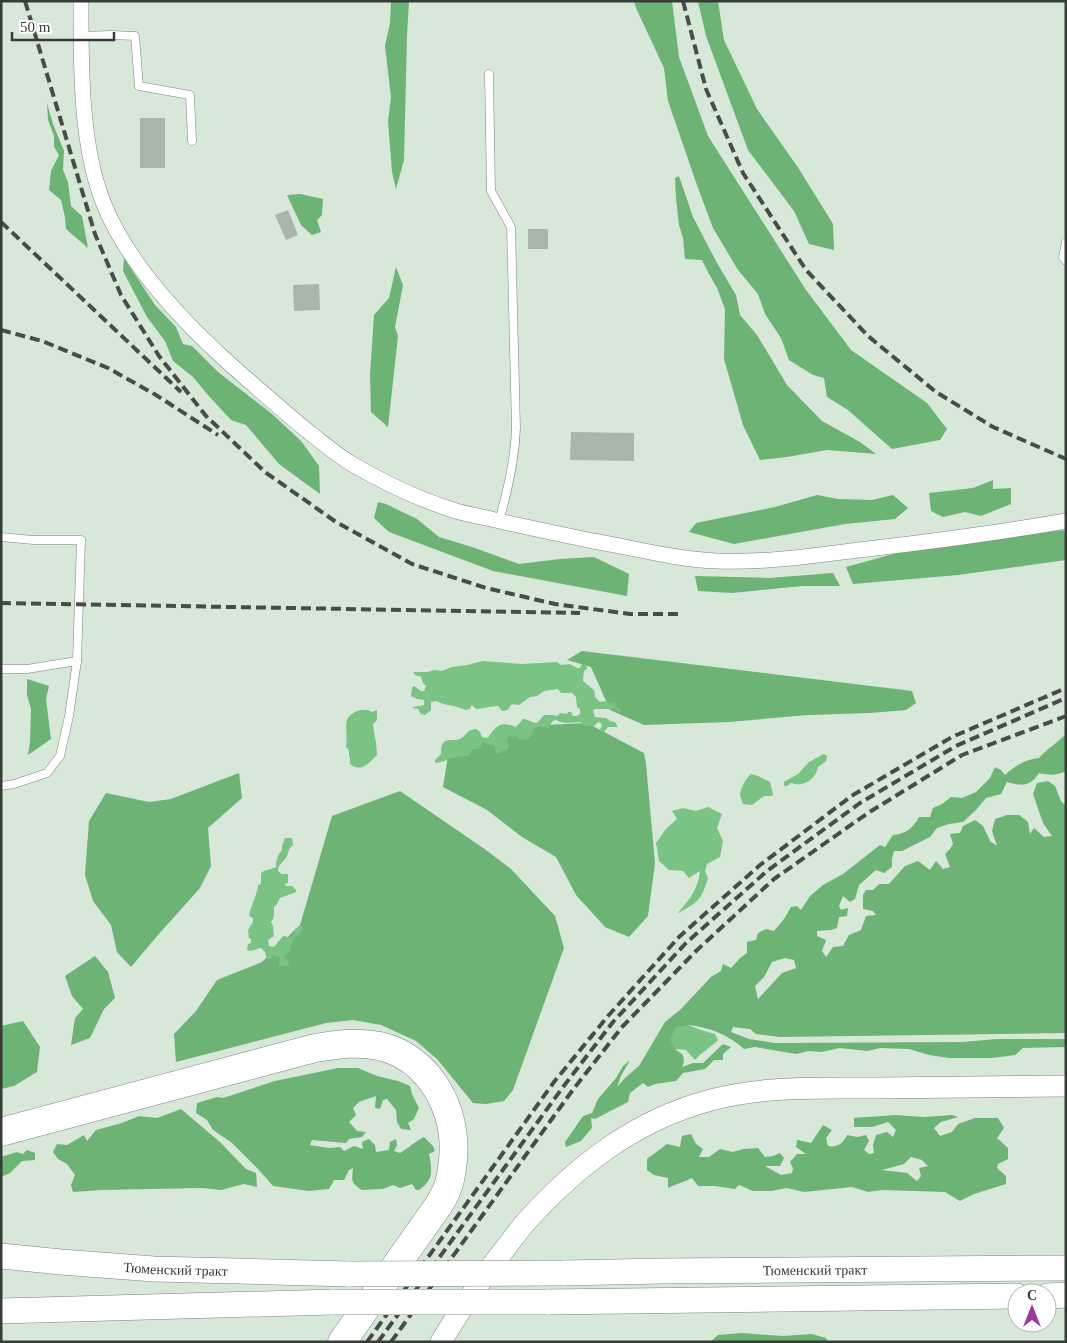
<svg xmlns="http://www.w3.org/2000/svg" width="1067" height="1343" viewBox="0 0 1067 1343" font-family="'Times New Roman',serif">
<rect width="100%" height="100%" fill="#d7e7d8"/>
<g fill="#6cb375" fill-rule="evenodd">
<path d="M391,1h18l-2,35 -3,124 -8,29 -4,-17 -4,-51 3,-24 -6,-51 5,-23z"/>
<path d="M634,1h38l7,56 29,79 98,154 45,60 76,53 20,26 -7,11 -48,9 -44,-39 -21,-13 -3,-19 -11,-3 -24,-15 -8,-22 -16,-24 -7,-20 -20,-24 -25,-42 -15,-40 -30,-87 -4,-33 -28,-60z"/>
<path d="M698,1h20l6,39 33,69 42,60 34,55 1,26 -25,-6 -15,-33 -46,-61 -42,-114z"/>
<path d="M47,103l6,21 11,27 -1,19 5,12 3,24 11,10 6,32 -22,-19 -1,-12 -4,-17 -12,-10 2,-19 8,-16 -5,-8v-11l-6,-16z"/>
<path d="M679,176l14,41 24,46 19,32 4,20 17,20 30,50 35,36 38,21 16,12 -49,-4 -40,7 -27,3 -17,-35 -19,-66 1,-50 -8,-21 -8,-14 -7,-14 -17,-1 -2,-21 -4,-13 -3,-27 -1,-20z"/>
<path d="M300,194l23,5 -1,16 -5,5 4,12 -9,3 -11,-10 -14,-30z"/>
<path d="M124,258l31,47 21,22 7,17 9,2 26,26 54,42 29,27 18,25 1,28 -41,-30 -33,-39 -15,-5 -23,-25 -15,-18 -20,-16 -8,-20 -18,-24 -24,-46z"/>
<path d="M396,267l7,18 -8,42 3,9 -10,91 -17,-15 -1,-37 4,-60 15,-17z"/>
<path d="M993,480v9l18,-1v16l-30,12 -16,-4 -22,5 -12,-6 -2,-18 44,-5z"/>
<path d="M817,495l21,4 34,1 21,-5 15,13 -13,11 -50,5 -111,20 -45,-12 7,-9 79,-16z"/>
<path d="M378,502l8,2 31,15 22,18 33,10 47,17 41,-5 34,-2 35,17 -2,22 -134,-25 -104,-39 -15,-14z"/>
<path d="M1063,530l3,4v26l-108,15 -105,9 -7,-17 58,-16z"/>
<path d="M833,573l7,13h-38l-70,7 -34,-2 -3,-15 74,2z"/>
<path d="M582,651l330,40 4,12 -10,7 -36,3 -62,2 -79,7 -85,3 -34,-15 -19,-43 -24,-7z"/>
<path d="M27,679l22,7 -3,13 5,40 -23,16 2,-13 1,-33 -4,-14z"/>
<path d="M587,723l57,30 2,11 9,99 -7,53 -19,21 -24,-10 -29,-32 -20,-38 -34,-20 -35,-27 -44,-23 5,-31 51,-22 46,-9z"/>
<path d="M1066,734v37c-10,5 -17,4 -27,2 -9,14 -17,13 -32,9l-6,12 -15,4 -10,12 -13,12 -14,2 -12,4 -7,9 -28,14h-8l-2,8v8l-8,6 -8,-3 -17,15 -4,14 -5,3 -7,-6 -4,10 2,4 7,-2 -1,8 -8,1 -2,11 -6,2 -14,1v5l9,4 -4,11 4,6 7,-10 10,-1 6,-11 12,-5 5,-14 10,-1 -3,-4 -10,-2v-14l3,-5h7l6,-6h10l16,-18 13,-5 12,9 6,-9 7,8 7,-2 -5,-13 5,-5 3,-5 -3,-10 10,-1 3,-7 12,-6 8,6 7,15 7,5 -5,-15 3,-12 12,-4h12l9,7 2,12 4,-6 10,9 8,-1 -9,-13 -10,-29 4,-11 11,-2 7,5 6,15 5,5v14l-1,1 1,2v210l-286,4 -24,-3 -6,-5 -17,-2 -2,5 18,7 26,4 188,-1 33,-3h70v8l-43,1 -8,7 -23,3h-43l-20,-3 -20,-6 -29,-1 -13,3 -27,-3 -19,4 -12,-1 -13,3 -41,-7 -11,2c-15,-14 -35,-22 -56,-24l-13,24 8,6 1,7 -2,5 11,-4h10l20,-19 8,3 -8,7v6h-9l-9,9 -22,4 -7,8 -21,3 -7,3 -5,-4 -13,10 -2,9 -33,17 -4,-1 1,10 -11,13 -15,6 -1,-5 18,-26 9,-3 6,-14 18,-21 7,-12 7,-6 -9,16 -4,11 9,-10 13,-11 26,-44 16,-13 30,-32 10,-6 2,-7 8,4 9,-10 7,-5v-11l9,-2 2,-7 8,-4 8,2 10,-12 7,-12 6,-1 4,4 9,-14 13,-11 20,-11 37,-29 5,2 8,-12c13,-1 20,-7 26,-18h11l3,-9 9,-4 9,-7 11,1 14,-6 14,-14 5,-11 6,3 4,5c9,-9 21,-16 34,-17 8,-9 18,-15 27,-24zM785,958l9,2 2,8 -14,5 -24,26 -3,-13 9,-9 8,-15z"/>
<path d="M239,773l3,25 -34,30 3,38 -11,22 -42,47 -27,32 -14,-15 -6,-27 -18,-24 -8,-26 4,-54 17,-28 43,9 22,-3z"/>
<path d="M400,791l86,59 25,19 44,47 9,32 -51,142 -9,11 -18,3 -13,-1 -36,-44 -21,-18 -35,-16 -28,-5 -27,3 -150,39 -2,-28 22,-23 21,-31 45,-18 38,-37 32,-109z"/>
<path d="M95,956l13,16 7,26 -11,11 -14,29 -19,7 4,-27 8,-9 -11,-13 -7,-20z"/>
<path d="M23,1021l17,26 -3,25 -23,14 -13,3v-63z"/>
<path d="M338,1068h20l19,8 21,5 12,5 2,8 7,14 -5,11 -6,4 3,7 -10,-1 -4,-7 -1,-12 -9,-11 -4,1 -3,9 -5,-1 1,-12 -17,6 -6,6 3,7 -7,7 8,9 9,1 -4,5 -13,2 -3,4 -34,-3 -2,5 19,3 11,-1 4,4 10,-5 9,3 -1,-7 7,-3 6,6 1,7 13,-2 1,-8 6,-3 1,6 -3,6 6,2c9,-5 14,-11 24,-16l9,9 2,5 -6,3c3,16 5,26 -10,36h-3l-4,-6 -12,4 -7,-3 -10,4 -21,1c-12,-8 -10,-9 -9,-22l-4,2 -5,10h-10l-5,9 -20,2 -36,-5 -14,-16 -27,-27 -19,-13 -6,-10 -11,-7 1,-10 20,-6 6,1 52,-17z"/>
<path d="M181,1109l39,33 26,27 10,4 1,14 -13,-3 -23,6 -19,-2 -101,2 -28,2 -2,-7 4,-10 -8,-11 -9,-5 -5,-7 4,-8 10,1 17,-10 3,6 9,-11 26,-7 17,-7 18,2z"/>
<path d="M895,1115l29,2 28,-2 6,2 -17,5 -7,6 6,8 12,-4 6,-8 17,-6h23l6,10 -7,10 11,10v11l-10,5 -1,4 9,8v8l-32,10 -14,7 -15,-9 -63,-2 -14,2 -16,-5 -48,5 -17,-4 -16,3h-18l-14,-6 -4,4 -21,-3h-16l-6,-8c-8,4 -16,6 -24,10v-10l-14,-3 -7,-5v-11l20,-15 13,3 2,-11 9,-2 5,10 7,5 -4,8h10l11,-8 13,3 10,-3 15,-1 7,9 8,-1 7,-3 4,5 -4,8h-15l16,9 11,-2 1,-5 -3,-6 7,-8h9l-10,-7 1,-7 14,3 12,-18 9,5 -6,8 2,8c10,2 15,-3 19,-11l10,2 9,-2 3,6 -5,9 5,4 5,-1 -1,-8 3,-10 11,-3 6,5 3,-7 -8,-8 -16,5h-18v-9zM911,1157l11,3 6,6 -9,2 2,8 -4,5 -10,-8 -25,-3 22,-6z"/>
<path d="M27,1150l8,3v7l-13,1 -12,12 -9,4v-20l16,-5 6,2z"/>
<path d="M741,1333l42,3 29,-2 14,4 2,4h-118l8,-7z"/>
</g>
<g fill="#7bc384">
<path d="M483,661l39,3 35,-2 4,3 9,-1 7,4h3l1,-3 4,-1 2,3v2l-3,2 -1,10 11,9 1,7 5,5 5,-1 5,2 5,-1 1,5 5,3v2h-3l-2,-3h-21l-2,2 2,6 11,1 4,3 5,1 3,5h-10l-4,5h-3l-1,-3 2,-3 -1,-3 -3,-1 -4,4h-8l-6,-4c-4,0 -9,1 -14,1 -10,-1 -12,-8 -17,5l-13,-1 -2,2 -5,10 -9,1 -4,-4 -8,1 -1,4 2,5 -3,5h-4l-3,2 -3,1 -1,-8 -12,-3 -5,6h-5l-5,7c-14,0 -19,4 -31,7l-2,-1v-2l6,-6c0,-22 12,-9 22,-17 6,-5 4,-7 13,-8l4,3 2,5 6,1c8,-13 13,-17 28,-11l7,-8c6,0 8,4 14,4l7,-8h9l4,1 3,-3 7,1 1,-2h3l2,4h4l3,-2v-5l-3,-2 -1,-10 -4,-4h-11l-3,-4 -14,2 -7,5 -7,1 -11,8 -7,-1c-3,4 -4,7 -10,7l-4,-5c-8,0 -15,3 -22,3l-4,-4 -1,1 -1,3 -5,1c-9,-5 -20,-4 -29,-9l-5,1v8l-6,5 -4,-1 -3,-5 -5,-1v-1l11,-2v-5l-7,-1 -6,-3 1,-8 2,-2 7,5h3l2,-5 -3,-3 -2,-6 -6,-2 -2,-3h15l6,-2 8,1 10,-4 15,-2z"/>
<path d="M360,710h8l4,2 5,-2v10l-4,4c1,11 4,20 4,31 -8,8 -16,18 -27,9v-6l-1,-2v-6l-3,-3c3,-19 -7,-30 14,-37z"/>
<path d="M824,754l3,2 -1,5 -8,6c-2,12 -15,21 -27,16l-4,3h-3v-4l14,-8 11,-12z"/>
<path d="M751,774l7,2 12,6 3,13 -1,1h-8l-12,9 -9,-1c0,-1 -3,-8 -3,-8 0,-7 6,-18 11,-22z"/>
<path d="M708,807l14,7 -5,14 6,13 -3,16 -13,7 -2,7 3,7c-7,23 -10,24 -31,36 12,-14 21,-24 23,-43l-11,7 -6,-7 -14,-1 -10,-9 -3,-18 10,-14 11,-10 -5,-8 11,-3 13,3z"/>
<path d="M285,838h7l1,7c-5,4 -4,6 -6,11 -3,6 -9,8 -9,15l4,3h6v9h-2l-1,3h7l4,4v2l-16,6 -3,6 -3,3c0,5 1,11 -3,15l2,4 1,10 -6,4 1,6 5,1 9,-11h3l1,2h4l4,-5v-4l6,-3 2,2 -4,7 -5,2 -3,9v4l-7,7 1,2 3,1 1,5c-3,2 -6,2 -10,1l1,-8 -7,-3 -2,4 -4,1 -2,-8 -4,-4c-5,0 -9,5 -14,2l1,-6 3,-1v-4l-2,-1 -1,-8 5,-8v-4l-4,-2c2,-11 8,-20 9,-31l3,-1v-11c5,-4 9,-3 15,-6 0,-7 1,-11 6,-17v-4z"/>
<path d="M688,1025l13,5 14,4 3,6c-7,7 -16,12 -23,20l-9,-10 -11,-1 -5,-10 6,-12z"/>
</g>
<g fill="#a7b6a8">
<rect x="140" y="118" width="25" height="50"/>
<path d="M288,210l10,25 -12,5 -11,-25z"/>
<rect x="528" y="229" width="20" height="20"/>
<path d="M319,284l1,26 -26,1 -1,-26z"/>
<path d="M571,432l63,1v28l-64,-1z"/>
</g>
<g fill="none" stroke-linecap="round" stroke-linejoin="round">
<g stroke="#78877a" stroke-width="9">
<g id="lane">
<path d="M81,36l31,-1 23,1 4,50 51,9 2,46"/>
<path d="M489,74l2,117 20,36 5,201c-1,32 -8,62 -17,93"/>
<path d="M1066,242l-3,15 3,4"/>
<path d="M1,537l32,3h48l-4,121 -8,55 -9,40 -13,17 -33,11 -13,2"/>
<path d="M1,669h26l50,-8"/>
</g>
</g>
<g stroke="#78877a" stroke-width="16">
<path id="street" d="M81,1c0,63 -1,142 22,201 24,61 79,119 128,163 26,23 52,46 79,68 13,10 27,22 42,31 31,18 66,35 101,46 12,4 25,6 38,9 34,8 68,15 102,22 41,7 81,18 123,20 47,2 95,-5 143,-11 69,-8 138,-17 207,-29"/>
</g>
<g stroke="#78877a" stroke-width="22">
<path id="secondary" d="M441,1342c16,-28 34,-53 53,-79 10,-13 20,-26 30,-39 52,-58 111,-104 187,-124 52,-14 108,-12 162,-12 64,-1 128,-1 193,-2"/>
</g>
<g stroke="#78877a" stroke-width="26">
<g id="primary">
<path id="s1" d="M1,1256l60,6 93,7 196,5"/>
<path id="s2" d="M564,1273l97,-2 405,-3"/>
<path d="M1047,1296l19,-1"/>
<path d="M547,1302l470,-6"/>
<path d="M1,1311l333,-9"/>
</g>
</g>
<g stroke="#78877a" stroke-width="29">
<path id="highway" d="M1,1132l314,-84c21,-3 42,-7 64,-2 51,11 79,65 74,114 -1,10 -2,20 -6,29 -2,6 -6,12 -9,17l-96,136"/>
</g>
<use href="#lane" stroke="#fff" stroke-width="8"/>
<use href="#street" stroke="#fff" stroke-width="15"/>
<use href="#secondary" stroke="#fff" stroke-width="21"/>
<use href="#primary" stroke="#fff" stroke-width="25"/>
<use href="#highway" stroke="#fff" stroke-width="28"/>
<g stroke="#464d46" stroke-width="4" stroke-dasharray="10 5" stroke-linecap="butt">
<path d="M25,1l70,233 26,61 38,61 47,60 59,56 71,50 76,42 74,24 69,16 75,10h53"/>
<path d="M683,1l23,88 37,84 63,97 62,66 68,56 57,35 73,32"/>
<path d="M1,222l180,170"/>
<path d="M1,330l41,11 66,27 48,27 62,40"/>
<path d="M1,603l579,10"/>
<path d="M367,1342l187,-260 54,-66 71,-79 81,-72 93,-70 99,-58 114,-49"/>
<path d="M378,1342l185,-255 50,-65 73,-79 81,-72 93,-68 96,-57 110,-48"/>
<path d="M391,1342l181,-251 50,-64 74,-76 78,-72 94,-66 94,-58 104,-39"/>
</g>
<g stroke="#78877a" stroke-width="26" stroke-linecap="butt">
<g id="primary-bridge">
<path d="M350,1274l214,-1"/>
<path d="M334,1302h213"/>
</g>
</g>
<use href="#primary-bridge" stroke="#fff" stroke-width="25"/>
</g>
<g text-anchor="middle" stroke-width="4" stroke-linejoin="round" paint-order="stroke">
<g font-size="14" fill="#363c36" stroke="#fff">
<text dy="5" stroke="none"><textPath href="#s1" startOffset="175">Тюменский тракт</textPath></text>
<text dy="5" stroke="none"><textPath href="#s2" startOffset="251">Тюменский тракт</textPath></text>
</g>
</g>
<rect width="1067" height="1343" fill="none" stroke="#363c36" stroke-width="5"/>
<g transform="translate(1032 1308)"><circle r="24" fill="#ffffff" stroke="#afb1af"/>
<path d="M0-4L9 19L0 12L-9 19Z" fill="#9d399e"/>
<text y="-8" font-size="14" font-weight="bold" text-anchor="middle" fill="#363c36">С</text>
</g>
<path d="M12 32v8h102v-8" fill="none" stroke="#363c36" stroke-width="2.5"/>
<text x="20" y="32" font-size="15" fill="#363c36" stroke="#ffffff" stroke-width="4" paint-order="stroke">50 m</text>
</svg>
